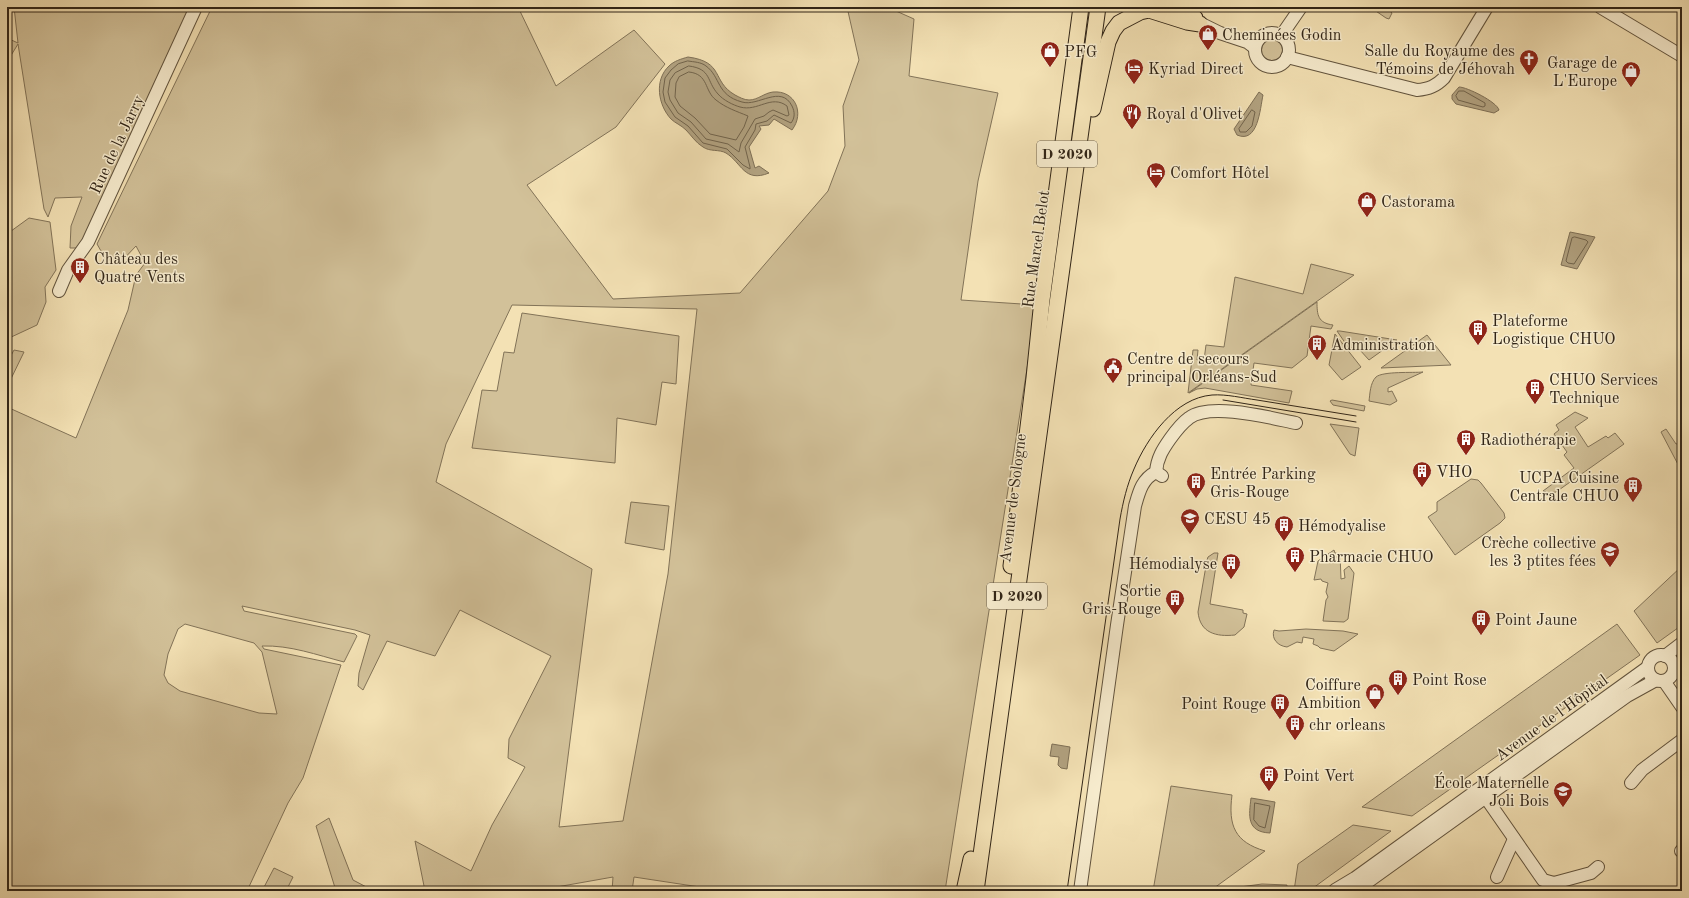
<svg xmlns="http://www.w3.org/2000/svg" width="1689" height="898" viewBox="0 0 1689 898" font-family="'Old Standard TT',serif">
<rect width="100%" height="100%" fill="#f3e1b4"/>
<filter id="stains"><feTurbulence type="fractalNoise" baseFrequency=".005" numOctaves="4"/><feColorMatrix values="0 0 0 0 .2 0 0 0 0 .09 0 0 0 0 .02 0 0 0 .5 -.17"/></filter>
<radialGradient id="worn" r=".72"><stop offset=".6" stop-color="#630" stop-opacity="0"/><stop offset="1" stop-color="#630" stop-opacity=".3"/></radialGradient>
<g fill="#d2c199" stroke="#827358" fill-rule="evenodd">
<path d="M14,7h177l-111,241h-10l1,-22 11,-29 -27,1 -7,19 -4,-8 -26,-165 -11,18v-24l11,5z"/>
<path d="M212,7h306l38,79 78,-56 31,34 -49,63 -89,58 86,114 127,-6 88,-102 17,-45 -2,-40 16,-46 -12,-53h40l27,12 -5,57 89,17 -20,88 -17,119 76,5 -92,586h-219l-92,-14 -2,14h-20l1,-14 -79,14h-109l-10,-50 56,30 21,-46 33,-58 -17,-9 1,-19 42,-83 -91,-46 -25,46 -48,-15 -24,49 -5,-4 1,-13 11,-38 -15,-5 -113,-24 2,5 111,23 2,2 -13,26c-27,-7 -54,-17 -82,-16l2,3 77,16 -38,113 -15,25 -41,88h-240v-484l69,31 52,-128 8,-35 9,-12 -9,-17 -17,18 -14,-6 -8,-14zM512,305l185,4 -29,265 -45,247 -64,6 33,-258 -156,-87 10,-38zM185,624l69,19 8,9 15,62 -18,-1 -79,-22 -12,-8 -4,-8 4,-21 10,-25z"/>
<path d="M1370,7h15l7,6 -3,6 -3,-1z"/>
<circle cx="1272" cy="50" r="11"/>
<path d="M29,218l21,4 6,48 -11,17 1,15 -9,23 -30,14v-105z"/>
<path d="M1311,264l43,11 -166,118 5,-43h5l-1,10h7l2,-15 18,2 11,-70 68,17z"/>
<path d="M1317,302c0,13 1,21 16,23l-2,4 -20,-3 -4,30 -15,12 -38,-5 -3,22 41,6 -3,12 -84,-15 -8,1 -8,4z"/>
<path d="M522,313l157,23 -3,48 -14,-2 -6,43 -39,-7 -2,45 -143,-15 10,-58 15,1 7,-39 10,1z"/>
<path d="M1337,331h3l57,9 -28,20 -10,-11 -11,-2z"/>
<path d="M1335,334l26,33 -19,13 -13,-15z"/>
<path d="M1427,335l24,30 -70,3z"/>
<path d="M14,350l10,2 -17,35v-24z"/>
<path d="M1423,372l-35,16v4l4,-1 5,10 -7,4 -21,-4c1,-7 1,-18 7,-24 7,-6 37,-4 47,-5z"/>
<path d="M1332,400l33,6 -1,5 -31,-6 -3,-4z"/>
<path d="M1575,412l13,6 -13,9 13,20 18,-11 2,2 7,-5 9,11 -68,48 -8,1 -5,-2 31,-23 -10,-13 3,-3 -13,-18 5,-4 -3,-5z"/>
<path d="M1330,424l29,4 -4,28 -5,-2z"/>
<path d="M1666,429l10,15 4,-1 2,3v26l-21,-40z"/>
<path d="M1471,479l7,1 3,3 23,30 1,5 -5,5 -45,32 -27,-38 9,-6v-9z"/>
<path d="M631,502l38,4 -5,44 -39,-7z"/>
<path d="M1334,550l1,3 5,1 1,25 4,-1 -1,-8 5,-4 5,7 -6,46 -4,3 -21,-1 3,-21 2,-3 -2,-5 2,-9 -6,-2 -1,-2 -7,1 4,-19z"/>
<path d="M1214,553h4l-8,51 33,6v3l4,1 -3,13 -9,8c-19,2 -35,-2 -37,-23l9,-52 1,-3z"/>
<path d="M1682,566v59l-25,18 -23,-32z"/>
<path d="M1617,624l23,31 -228,161 -50,-9z"/>
<path d="M1306,629l37,2 15,3 -24,17 -14,-3 -2,-2 -5,-2 1,-5 -11,-2 -1,6 -5,-1 -10,5c-9,-1 -16,-8 -13,-17l5,1z"/>
<path d="M1171,786l61,9c-4,31 3,47 33,56l-55,40h-57z"/>
<path d="M329,818l24,62 21,11h-38l-20,-65z"/>
<path d="M1353,825l38,6 -82,60h-15l4,-27z"/>
<path d="M274,868l19,9 -7,14h-24z"/>
<path d="M1262,884l25,1 -1,6h-55l9,-4z"/>
</g>
<g fill="#b1a17f" stroke="#7e6f55">
<path d="M688,57c37,5 23,24 47,38 4,2 9,5 14,5 9,0 15,-7 24,-8 22,-2 32,21 19,38l-18,-11 -5,6 -10,1 2,3 -12,18 6,21 4,-2 10,7c-25,10 -27,-10 -43,-20 -7,-4 -16,-1 -23,-6 -7,-4 -12,-12 -17,-17 -5,-5 -11,-7 -15,-11 -13,-14 -17,-39 -2,-53 5,-5 12,-7 19,-9z"/>
<path d="M1459,87c8,0 38,15 40,23l-5,3 -38,-9 -4,-5v-4z"/>
<path d="M1259,92l4,3c-3,14 -5,49 -26,40l-3,-6z"/>
<path d="M1570,232l25,5 -18,32 -16,-4z"/>
<path d="M1052,744l18,3 -3,22 -6,-1 -3,-3 1,-8 -9,-1z"/>
<path d="M1251,798l24,4 -5,31c-24,-1 -21,-18 -19,-35z"/>
</g>
<g fill="none" stroke-linecap="round" stroke-linejoin="round">
<g stroke="#71634b" stroke-width="1">
<path d="M688,61c6,1 13,1 18,5 15,11 10,29 36,36 16,5 39,-18 50,4 3,6 3,12 -1,17l-17,-8 -7,6 -11,3 -1,6 -10,17 5,20v2l-7,-4 -16,-16 -24,-6 -15,-17 -13,-9 -10,-15 -2,-10 2,-14 6,-8 7,-6z"/>
<path d="M689,66c23,3 17,15 29,28 5,6 15,11 22,13 18,5 31,-13 47,-1l2,9 -2,1 -14,-6 -4,2 -5,4 -9,3 -14,24 -2,9 -11,-8 -22,-5 -15,-17 -13,-9 -8,-13 -2,-8 2,-12 5,-7z"/>
<path d="M689,72c20,2 15,19 27,28 10,8 20,11 32,16l-4,11 -8,13 -26,-6 -15,-16 -15,-12 -5,-9 1,-14 3,-6z"/>
<path d="M1459,91h5l21,12v3l-2,1 -25,-7 -2,-4z"/>
<path d="M1252,110l3,2 -3,14 -6,6h-6l-1,-3z"/>
<path d="M1575,237l11,3 2,2 -14,22 -6,-1 -2,-2 6,-23z"/>
<path d="M1255,803l15,3 -5,22 -6,-2 -5,-6z"/>
</g>
<g stroke="#62543e" stroke-width="14">
<g id="minor">
<path d="M1167,7l53,26 27,9 8,6"/>
<path d="M1600,7l82,49"/>
<circle cx="1272" cy="50" r="17"/>
<path d="M1281,36l20,-29"/>
<path d="M1287,57l130,33c12,-1 19,-4 27,-12l43,-71"/>
<path d="M59,291l9,-21 20,-28 108,-235"/>
<path d="M1156,472c1,-14 7,-23 14,-33 5,-7 12,-16 19,-21 21,-16 82,0 107,5"/>
<circle cx="1661" cy="668" r="13"/>
<path d="M1665,656l17,-13"/>
<path d="M1664,681l18,26"/>
<path d="M1631,783l11,-13 40,-30"/>
<path d="M1486,798l57,82 11,3 37,-10 7,-6"/>
<path d="M1681,851l1,-1"/>
<path d="M1497,877l17,-38"/>
<path d="M1335,890l20,-12 293,-211"/>
<path d="M1080,891l37,-266 18,-119c4,-14 7,-27 21,-34l6,4"/>
<path d="M1355,891l272,-195 29,-16"/>
</g>
</g>
<g stroke="#312517" stroke-width="17">
<g id="major">
<path d="M1181,7l14,11"/>
<path d="M1093,109l15,-67 5,-11 6,-8 21,-11 9,-2 38,12 13,2"/>
<path d="M1011,566l23,-188 8,-78 39,-293"/>
<path d="M964,891l7,-32"/>
<path d="M976,891c42,-295 80,-590 122,-884"/>
</g>
</g>
<use href="#minor" stroke="#f7ecce" stroke-width="12"/>
<use href="#major" stroke="#f3e1b4" stroke-width="15"/>
<g stroke="#312517" stroke-width="1">
<path d="M1223,400l133,22"/>
<path d="M1067,891l53,-372c3,-17 7,-34 14,-50 13,-31 41,-71 78,-74 15,-1 30,3 45,5 33,5 66,11 99,16"/>
</g>
</g>
<defs>
<g id="shop-pin" transform="scale(1)"><path d="M0 17L-7.5 6A9.5 9.5 0 1 1 7.5 6Z" fill="#8f2418" stroke="#f7ecce"/><path d="M-5-2.5h2.3a2.7 3.5 0 0 1 5.4 0H5L5.5 6h-11ZM-1.5-2.5h3a1.5 2.3 0 0 0-3 0Z" fill="#fff"/></g>
<g id="church-pin" transform="scale(1)"><path d="M0 17L-7.5 6A9.5 9.5 0 1 1 7.5 6Z" fill="#8f2418" stroke="#f7ecce"/><path d="M-1.2-6h2.4v3.5h3.3v2.4h-3.3V6h-2.4V-.1h-3.3v-2.4h3.3Z" fill="#fff"/></g>
<g id="hotel-pin" transform="scale(1)"><path d="M0 17L-7.5 6A9.5 9.5 0 1 1 7.5 6Z" fill="#8f2418" stroke="#f7ecce"/><path d="M-6-4.5h1.5V1H6V5H4.5V3h-9V5H-6ZM-4 0a1.8 1.8 0 1 1 3.6 0ZM.5 0V-2.5h3Q6-2.5 6 0Z" fill="#fff"/></g>
<g id="restaurant-pin" transform="scale(1)"><path d="M0 17L-7.5 6A9.5 9.5 0 1 1 7.5 6Z" fill="#8f2418" stroke="#f7ecce"/><path d="M-5-6h1v4h1v-4h1v4h1v-4h1v5L-1.5 .5V6h-2V.5L-5-1ZM5-6V6H3V1.5H1.5Q1.5-4 5-6Z" fill="#fff"/></g>
<g id="building-pin" transform="scale(1)"><path d="M0 17L-7.5 6A9.5 9.5 0 1 1 7.5 6Z" fill="#8f2418" stroke="#f7ecce"/><path d="M-4-6H4V6H1V3H-1V6H-4ZM-2.5-4.3h1.7v1.8h-1.7ZM.8-4.3h1.7v1.8H.8ZM-2.5-1h1.7V.8h-1.7ZM.8-1h1.7V.8H.8Z" fill="#fff"/></g>
<g id="civic-pin" transform="scale(1)"><path d="M0 17L-7.5 6A9.5 9.5 0 1 1 7.5 6Z" fill="#8f2418" stroke="#f7ecce"/><path d="M-.6-6.5H3V-4.5H.6V-3L4-1V1h2V6H-6V1h2V-1L-.6-3ZM-1.2 2.5V6h2.4V2.5Z" fill="#fff"/></g>
<g id="university-pin" transform="scale(1)"><path d="M0 17L-7.5 6A9.5 9.5 0 1 1 7.5 6Z" fill="#8f2418" stroke="#f7ecce"/><path d="M0-5L7-2L0 1L-7-2ZM-4 1L0 2.5L4 1V4Q0 6-4 4Z" fill="#fff"/></g>
<g id="school-pin" transform="scale(1)"><path d="M0 17L-7.5 6A9.5 9.5 0 1 1 7.5 6Z" fill="#8f2418" stroke="#f7ecce"/><path d="M0-5L7-2L0 1L-7-2ZM-4 1L0 2.5L4 1V4Q0 6-4 4Z" fill="#fff"/></g>
</defs>
<g fill-rule="evenodd">
<use href="#shop-pin" x="1208" y="34"/>
<use href="#shop-pin" x="1050" y="51"/>
<use href="#church-pin" x="1529" y="59"/>
<use href="#hotel-pin" x="1134" y="68"/>
<use href="#shop-pin" x="1631" y="71"/>
<use href="#restaurant-pin" x="1132" y="113"/>
<use href="#hotel-pin" x="1156" y="172"/>
<use href="#shop-pin" x="1367" y="201"/>
<use href="#building-pin" x="80" y="267"/>
<use href="#building-pin" x="1478" y="329"/>
<use href="#building-pin" x="1317" y="344"/>
<use href="#civic-pin" x="1113" y="367"/>
<use href="#building-pin" x="1535" y="388"/>
<use href="#building-pin" x="1466" y="439"/>
<use href="#building-pin" x="1422" y="471"/>
<use href="#building-pin" x="1196" y="482"/>
<use href="#building-pin" x="1633" y="486"/>
<use href="#university-pin" x="1190" y="518"/>
<use href="#building-pin" x="1284" y="525"/>
<use href="#school-pin" x="1610" y="551"/>
<use href="#building-pin" x="1295" y="556"/>
<use href="#building-pin" x="1231" y="563"/>
<use href="#building-pin" x="1175" y="599"/>
<use href="#building-pin" x="1481" y="619"/>
<use href="#building-pin" x="1398" y="679"/>
<use href="#shop-pin" x="1375" y="693"/>
<use href="#building-pin" x="1280" y="703"/>
<use href="#building-pin" x="1295" y="724"/>
<use href="#building-pin" x="1269" y="775"/>
<use href="#school-pin" x="1563" y="791"/>
</g>
<g text-anchor="middle" stroke-width="3" stroke-linejoin="round" paint-order="stroke">
<g fill="#f7ecce" stroke="#6c614e" stroke-width="1">
<rect x="1037" y="141" width="60" height="26" rx="3"/>
<rect x="987" y="583" width="60" height="26" rx="3"/>
</g>
<g font-size="15" font-weight="bold" fill="#312517">
<text x="1067" y="159">D 2020</text>
<text x="1017" y="601">D 2020</text>
</g>
<g font-size="16" fill="#312517" stroke="#f7ecce" text-anchor="start">
<text x="1222" y="40">Cheminées Godin</text>
<text x="1515" y="56" text-anchor="end">Salle du Royaume des<tspan x="1515" dy="18">Témoins de Jéhovah</tspan></text>
<text x="1064" y="57">PFG</text>
<text x="1617" y="68" text-anchor="end">Garage de<tspan x="1617" dy="18">L'Europe</tspan></text>
<text x="1148" y="74">Kyriad Direct</text>
<text x="1146" y="119">Royal d'Olivet</text>
<text x="1170" y="178">Comfort Hôtel</text>
<text x="1381" y="207">Castorama</text>
<text x="94" y="264">Château des<tspan x="94" dy="18">Quatre Vents</tspan></text>
<text x="1492" y="326">Plateforme<tspan x="1492" dy="18">Logistique CHUO</tspan></text>
<text x="1331" y="350">Administration</text>
<text x="1127" y="364">Centre de secours<tspan x="1127" dy="18">principal Orléans-Sud</tspan></text>
<text x="1549" y="385">CHUO Services<tspan x="1549" dy="18">Technique</tspan></text>
<text x="1480" y="445">Radiothérapie</text>
<text x="1436" y="477">VHO</text>
<text x="1210" y="479">Entrée Parking<tspan x="1210" dy="18">Gris-Rouge</tspan></text>
<text x="1619" y="483" text-anchor="end">UCPA Cuisine<tspan x="1619" dy="18">Centrale CHUO</tspan></text>
<text x="1204" y="524">CESU 45</text>
<text x="1298" y="531">Hémodyalise</text>
<text x="1596" y="548" text-anchor="end">Crèche collective<tspan x="1596" dy="18">les 3 ptites fées</tspan></text>
<text x="1309" y="562">Pharmacie CHUO</text>
<text x="1217" y="569" text-anchor="end">Hémodialyse</text>
<text x="1161" y="596" text-anchor="end">Sortie<tspan x="1161" dy="18">Gris-Rouge</tspan></text>
<text x="1495" y="625">Point Jaune</text>
<text x="1412" y="685">Point Rose</text>
<text x="1361" y="690" text-anchor="end">Coiffure<tspan x="1361" dy="18">Ambition</tspan></text>
<text x="1266" y="709" text-anchor="end">Point Rouge</text>
<text x="1309" y="730">chr orleans</text>
<text x="1283" y="781">Point Vert</text>
<text x="1549" y="788" text-anchor="end">École Maternelle<tspan x="1549" dy="18">Joli Bois</tspan></text>
</g>
<g font-size="16" fill="#312517" stroke="#f7ecce">
<text transform="translate(116 144) rotate(-65)" y="6">Rue de la Jarry</text>
<text transform="translate(1035 249) rotate(-82)" y="6">Rue Marcel Belot</text>
<text transform="translate(1012 498) rotate(-83)" y="6">Avenue de Sologne</text>
<text transform="translate(1551 717) rotate(-36)" y="6">Avenue de l'Hôpital</text>
</g>
</g>
<rect width="1689" height="898" fill="none" stroke="#f3e1b4" stroke-width="24"/>
<rect x="8" y="8" width="1673" height="882" fill="none" stroke="#312517" stroke-width="2"/>
<rect x="12" y="12" width="1665" height="874" fill="none" stroke="#312517"/>
<rect width="100%" height="100%" filter="url(#stains)"/>
<rect width="100%" height="100%" fill="url(#worn)"/>
</svg>
